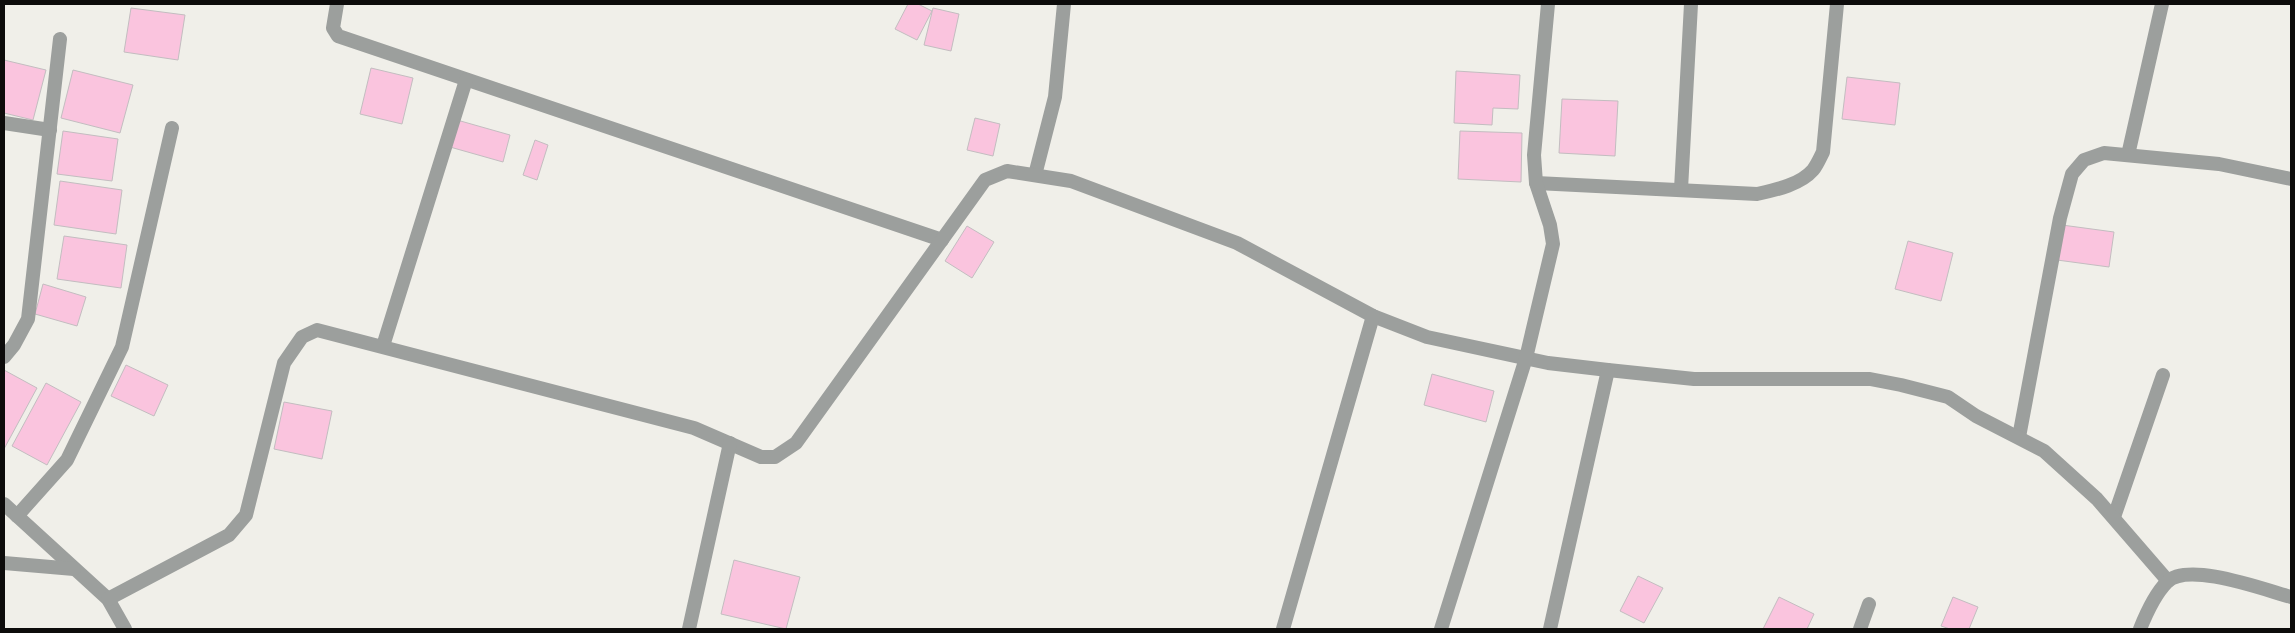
<svg xmlns="http://www.w3.org/2000/svg" width="2295" height="633" viewBox="0 0 2295 633" font-family="'Golos Text',sans-serif">
<rect width="100%" height="100%" fill="#f0efe9"/>
<g fill="#fac4de" stroke="#c3bdc0">
<path d="M908,4h10l14,7 -15,29 -22,-11z"/>
<path d="M131,8l54,7 -7,45 -54,-8z"/>
<path d="M933,8l26,6 -8,37 -27,-6z"/>
<path d="M4,60l42,10 -13,50 -29,-7z"/>
<path d="M371,68l42,10 -11,46 -42,-10z"/>
<path d="M73,70l60,15 -13,48 -59,-15z"/>
<path d="M1456,71l64,4 -2,34 -25,-1 -1,17 -38,-2z"/>
<path d="M1847,77l53,6 -5,42 -53,-6z"/>
<path d="M1562,99l56,2 -3,55 -56,-3z"/>
<path d="M975,118l25,6 -7,32 -26,-6z"/>
<path d="M457,120l53,15 -7,27 -53,-15z"/>
<path d="M63,131l55,8 -6,42 -55,-7z"/>
<path d="M1460,131l62,2 -1,49 -63,-3z"/>
<path d="M535,140l13,5 -11,35 -14,-5z"/>
<path d="M60,181l62,9 -6,44 -62,-9z"/>
<path d="M2062,225l52,7 -5,35 -52,-7z"/>
<path d="M967,226l27,16 -22,36 -27,-17z"/>
<path d="M64,236l63,9 -6,43 -64,-9z"/>
<path d="M1908,241l45,12 -12,48 -46,-12z"/>
<path d="M43,284l43,13 -9,29 -42,-12z"/>
<path d="M126,365l42,20 -14,31 -43,-20z"/>
<path d="M4,370l33,18 -33,61z"/>
<path d="M1432,374l62,17 -8,31 -62,-17z"/>
<path d="M46,383l35,19 -34,63 -35,-19z"/>
<path d="M284,402l48,9 -10,48 -48,-10z"/>
<path d="M734,560l66,17 -14,52 -65,-15z"/>
<path d="M1638,576l25,12 -19,35 -24,-12z"/>
<path d="M1779,597l35,17 -7,15h-44z"/>
<path d="M1953,597l25,10 -9,22h-19l-9,-3z"/>
</g>
<g fill="none" stroke-linecap="round" stroke-linejoin="round">
<g stroke="#9c9f9d" stroke-width="14">
<path d="M337,4l-4,24 5,8 604,204"/>
<path d="M4,123l46,7"/>
<path d="M2128,155l34,-151"/>
<path d="M1035,175l20,-78 9,-93"/>
<path d="M1536,183l221,11c18,-4 43,-9 56,-24 4,-5 7,-12 10,-18l14,-148"/>
<path d="M1681,189l10,-185"/>
<path d="M383,346l83,-266"/>
<path d="M4,357l10,-12 14,-26 32,-280"/>
<path d="M2019,437l41,-219 12,-44 12,-14 20,-7 115,11 72,15"/>
<path d="M4,504l104,95 17,30"/>
<path d="M17,516l50,-56 55,-113 50,-219"/>
<path d="M2114,517l49,-142"/>
<path d="M4,563l70,6"/>
<path d="M108,599l121,-64 17,-20 38,-152 18,-26 15,-7 377,98 67,29h14l21,-14 189,-263 22,-9 64,10 166,62 136,73 54,21 121,26 60,7 86,9h176l31,6 47,12 28,19 68,35 53,48 71,82"/>
<path d="M689,629l41,-186"/>
<path d="M1283,629l90,-313"/>
<path d="M1441,629l85,-271 27,-114 -3,-19 -14,-42 -2,-28 14,-151"/>
<path d="M1550,629l58,-259"/>
<path d="M1860,629l9,-25"/>
<path d="M2140,629c6,-15 15,-35 27,-47 21,-21 98,8 124,15"/>
</g>
</g>
<rect width="2295" height="633" fill="none" stroke="#0d0c0b" stroke-width="10"/>
</svg>
